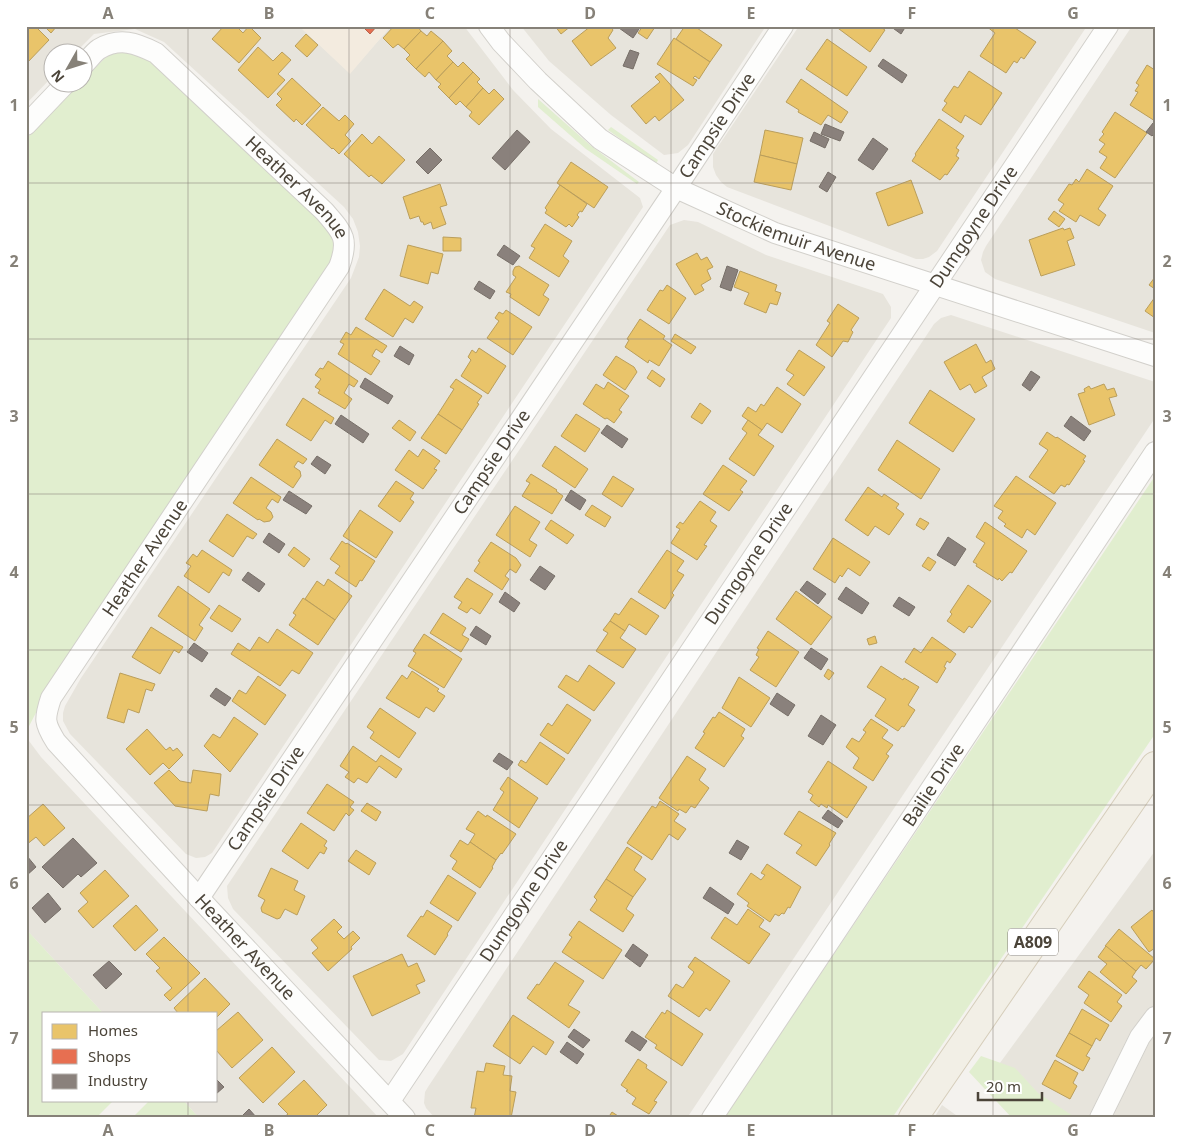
<svg xmlns="http://www.w3.org/2000/svg" width="1181" height="1144" viewBox="0 0 1181 1144" font-family="'Noto Sans',sans-serif">
<rect width="100%" height="100%" fill="#f4f2ee"/>
<g fill="#e7e4dc">
<path d="M26,26h273l51,47 41,-47h73l49,64 38,39 89,69 3,9 -431,646 -7,4 -9,1 -10,-4 -116,-120 -7,-13v-8l2,-7 16,-28 270,-400 8,-21 1,-11 -2,-14 -5,-13 -9,-12 -180,-165 -29,-13 -41,5 -18,18h-24v25l-26,27z"/>
<path d="M521,26h245l-78,119 -10,8 -14,2 -53,-40 -62,-54z"/>
<path d="M799,26h288l-150,225 -8,6 -6,2h-7l-189,-72 -6,-5 -5,-7 -3,-8v-13z"/>
<path d="M1132,26h23v307l-160,-54 -10,-7 -4,-12 2,-8 3,-6z"/>
<path d="M684,220l14,2 68,33 117,39 8,13v11l-488,736 -12,7 -12,-1 -146,-151 -5,-11 -1,-12 443,-661z"/>
<path d="M951,315l204,67v36l-468,700h-252l-9,-10 -2,-5 1,-11 3,-5 506,-763 7,-6z"/>
<path d="M26,737l15,20 338,361h-180l-16,-18h33v-87h-113l-77,-84z"/>
<path d="M1155,851v267h-90l-68,-51z"/>
<path d="M942,1105l18,13h-26z"/>
</g>
<path fill="#f3ebdf" d="M299,26h92l-41,48z"/>
<g fill="#e1eecf">
<path d="M122,51l21,4 184,169 9,19 -4,19 -276,412 -30,58v-593l78,-80 8,-6z"/>
<path d="M538,99l52,46 49,37 -2,2 -51,-35 -48,-42z"/>
<path d="M611,127l47,33 -2,4 -48,-34z"/>
<path d="M1155,476v258l-263,384h-168z"/>
<path d="M26,929l77,84h-59v87h70l-18,18h-70z"/>
<path d="M981,1056l34,12 23,25 38,25h-64l-43,-46z"/>
<path d="M150,1100h33l16,18h-67z"/>
</g>
<g fill="#e9c46a" stroke="#ba9e5b">
<path d="M26,26h9l14,14 -23,24z"/>
<path d="M44,26h13l-6,7z"/>
<path d="M224,26h12l7,7 6,-7 12,12 -22,25 -27,-24z"/>
<path d="M394,26h23l4,5 -17,18 -6,-5 -5,4 -10,-10z"/>
<path d="M555,26h16l-10,8z"/>
<path d="M591,26h19l3,4 -5,8 8,10 -25,18 -19,-25z"/>
<path d="M643,26l12,1 -8,12 -9,-6z"/>
<path d="M685,26h9l28,19 -12,17 -34,-23z"/>
<path d="M835,26h44l6,4 -15,22z"/>
<path d="M1012,26l24,16 -12,17 -3,-2 -4,6 -3,-2 -8,12 -26,-17 15,-23 -9,-7z"/>
<path d="M421,31l6,5 4,-5 12,10 -27,28 -10,-10 4,-4 -6,-6z"/>
<path d="M306,34l12,11 -11,12 -12,-11z"/>
<path d="M674,38l36,24 -11,17 -4,-3 -2,2 4,2 -4,6 -36,-22z"/>
<path d="M827,39l40,28 -20,29 -41,-27z"/>
<path d="M443,41l9,10 -5,5 6,6 -17,18 -7,-8 -4,5 -9,-8z"/>
<path d="M258,47l15,14 9,-9 9,8 -13,14 7,6 -17,18 -30,-28z"/>
<path d="M453,62l5,5 5,-5 10,10 -24,26 -11,-11 3,-3 -5,-4z"/>
<path d="M1147,65l8,5v51l-25,-16 8,-13 -3,-1 4,-6 -3,-2z"/>
<path d="M969,71l33,22 -21,32 -16,-10 -4,8 -19,-13 5,-7 -3,-2 10,-15 4,2z"/>
<path d="M473,72l7,7 -3,3 6,6 -17,19 -6,-6 -4,4 -7,-7z"/>
<path d="M660,73l24,27 -25,21 -4,-5 -9,8 -15,-18 29,-24 -5,-5z"/>
<path d="M292,78l29,27 -19,20 -6,-6 -2,3 -18,-17 6,-6 -5,-5z"/>
<path d="M801,79l47,33 -7,11 -13,-8 -7,10 -23,-13 1,-2 -13,-8z"/>
<path d="M483,88l6,6 5,-5 10,10 -25,26 -10,-9 3,-4 -6,-5z"/>
<path d="M323,107l16,14 6,-6 9,9 -9,11 6,6 -12,13 -6,-6 -1,1 -26,-24z"/>
<path d="M1115,112l32,21 -32,45 -15,-10 7,-11 -8,-5 6,-8 -6,-4 5,-6 -2,-2z"/>
<path d="M939,119l25,17 -8,12 3,2 -3,6 3,2 -12,17 -2,-1 -5,6 -28,-19 4,-6 -1,-1z"/>
<path d="M765,130l38,8 -6,26 -37,-9z"/>
<path d="M362,134l10,10 7,-8 26,24 -23,24 -11,-9 -2,2 -25,-23z"/>
<path d="M760,155l37,9 -6,26 -37,-8z"/>
<path d="M571,162l37,25 -14,21 -37,-25z"/>
<path d="M1087,169l26,17 -15,23 8,6 -7,11 -19,-11 -4,7 -17,-11 5,-7 -6,-4 11,-16 3,1 4,-6 3,3z"/>
<path d="M911,180l12,33 -35,13 -12,-33z"/>
<path d="M440,184l7,21 -7,2 6,17 -13,5 -2,-7 -7,3 -1,-3h-2l-2,-6 -9,3 -7,-22z"/>
<path d="M560,185l27,19 -5,8 -2,-1 -3,4 2,2 -7,10 -3,-3 -3,3 -21,-14 2,-3 -2,-2z"/>
<path d="M1054,211l11,8 -6,8 -11,-8z"/>
<path d="M545,224l27,17 -9,15 6,5 -10,16 -30,-19 6,-10 -4,-2z"/>
<path d="M1063,228l1,2 6,-2 4,10 -7,3 8,24 -34,11 -12,-36z"/>
<path d="M443,237l18,1v13h-18z"/>
<path d="M408,245l35,9 -5,20 -7,-2 -3,12 -28,-8z"/>
<path d="M697,253l4,7 6,-3 6,10 -6,3 4,9 -10,6 3,5 -9,5 -19,-31z"/>
<path d="M519,266l30,19 -6,10 6,4 -10,17 -29,-19 1,-3 -5,-2 10,-15 -3,-2v-4l2,-4z"/>
<path d="M740,271l37,14 -2,6 6,2 -4,12 -7,-2 -4,10 -22,-9 5,-11 -15,-6z"/>
<path d="M1155,277v12l-6,-4z"/>
<path d="M667,285l19,13 -17,26 -22,-14 13,-20 3,1z"/>
<path d="M384,289l26,17 4,-5 9,6 -10,16 -8,-5 -12,19 -28,-18z"/>
<path d="M1155,297v21l-10,-7z"/>
<path d="M838,304l21,14 -8,12 2,2 -5,10 -5,-1 -11,16 -16,-12 14,-22 -3,-2z"/>
<path d="M506,310l26,17 -19,28 -26,-17 12,-17 -4,-3 4,-6 4,2z"/>
<path d="M640,319l25,17 -2,3 9,6 -13,21 -10,-6 -1,3 -23,-16 4,-7 -2,-1z"/>
<path d="M356,327l31,19 -5,7 -6,-4 -4,7 8,5 -9,14 -33,-21 6,-10 -4,-2 6,-10 5,3z"/>
<path d="M675,334l21,13 -5,7 -20,-13z"/>
<path d="M976,344l10,19 5,-3 4,9 -13,8 5,9 -12,7 -5,-9 -10,6 -16,-28z"/>
<path d="M479,348l27,18 -18,28 -27,-18 10,-16 -3,-3 4,-7 4,3z"/>
<path d="M799,350l26,17 -21,29 -17,-12 7,-9 -8,-5z"/>
<path d="M616,356l18,11 3,5 -12,18 -22,-15z"/>
<path d="M328,361l30,20 -4,6 -5,-3 -5,9 8,6 -7,10 -27,-16 2,-3 -5,-3 6,-8 -6,-4 5,-7 3,1z"/>
<path d="M652,370l13,9 -5,8 -13,-9z"/>
<path d="M456,379l26,17 -5,7 2,1 -17,26 -24,-16 16,-25 -4,-2z"/>
<path d="M608,382l21,14 -10,14 3,2 -8,11 -7,-5 -2,1 -22,-15 13,-20 8,5z"/>
<path d="M1104,384l3,6 7,-2 3,8 -8,2 6,17 -26,10 -11,-31 7,-2 -1,-3 5,-3 2,3z"/>
<path d="M777,387l24,17 -19,29 -15,-10 -5,7 -20,-14 6,-9 8,5 5,-8 3,2z"/>
<path d="M930,390l45,29 -22,33 -44,-29z"/>
<path d="M303,398l31,20 -3,6 -6,-4 -14,21 -25,-16z"/>
<path d="M700,403l11,8 -9,13 -11,-7z"/>
<path d="M438,414l24,16 -16,24 -25,-16z"/>
<path d="M576,414l24,15 -15,23 -24,-16z"/>
<path d="M399,420l17,12 -6,9 -18,-13z"/>
<path d="M748,420l14,10 -4,5 16,11 -20,30 -25,-17 18,-26 -5,-4z"/>
<path d="M1047,432l9,6 1,-1 29,19 -3,4 2,1 -16,24 -2,-1 -2,3 -4,-2 -7,9 -25,-17 19,-27 -9,-6z"/>
<path d="M277,439l30,20 -4,5 -5,-3 -4,6 6,4 1,5 -8,12 -34,-23z"/>
<path d="M897,440l43,29 -19,30 -43,-29z"/>
<path d="M555,446l33,23 -13,19 -33,-22z"/>
<path d="M423,449l17,12 -6,8 3,1 -14,19 -28,-19 14,-20 9,7z"/>
<path d="M723,465l24,16 -7,9 3,2 -14,19 -26,-17z"/>
<path d="M531,474l26,16 -1,1 7,5 -11,18 -30,-18 8,-13 -4,-2z"/>
<path d="M613,476l21,13 -12,18 -20,-13z"/>
<path d="M1016,476l40,27 -21,32 -8,-6 -5,9 -18,-12 2,-2 -8,-6 5,-7 -9,-5z"/>
<path d="M251,477l30,20 -3,6 -6,-4 -6,9 5,4 2,5 -3,4 -6,1 -5,-3 -1,1 -25,-17z"/>
<path d="M396,481l18,12 -4,6 4,3 -14,20 -22,-16z"/>
<path d="M868,487l14,10 2,-3 15,10 -3,4 8,6 -15,21 -14,-9 -7,10 -23,-16z"/>
<path d="M700,501l16,11 -6,9 7,5 -13,19 3,1 -10,14 -26,-17 9,-14 -4,-2 4,-5 3,2z"/>
<path d="M592,505l19,12 -6,10 -20,-12z"/>
<path d="M515,506l25,16 -11,18 8,5 -7,12 -34,-22z"/>
<path d="M360,510l33,22 -17,26 -33,-22z"/>
<path d="M227,514l30,20 -4,5 -6,-3 -14,21 -24,-16z"/>
<path d="M920,518l9,5 -5,7 -8,-5z"/>
<path d="M551,520l23,15 -7,9 -22,-15z"/>
<path d="M985,522l42,29 -15,22 -2,-1 -8,9 -3,-3 -1,2 -22,-14 1,-2 -4,-2 12,-19 -9,-6z"/>
<path d="M833,538l37,24 -10,14 -12,-8 -6,9 -2,-2 -5,8 -22,-14z"/>
<path d="M342,541l4,3 1,-1 28,18 -13,20 -2,-1 -4,7 -21,-14 5,-7 -10,-7z"/>
<path d="M491,542l25,16 5,7 -5,8 -6,-4 -5,7 4,3 -7,11 -28,-19 6,-9 -2,-1z"/>
<path d="M294,547l16,12 -6,8 -16,-12z"/>
<path d="M202,550l30,20 -3,6 -6,-4 -14,21 -25,-17 7,-10 -5,-3 7,-9 4,3z"/>
<path d="M667,550l17,11 -7,10 7,4 -12,18 2,2 -9,14 -27,-17z"/>
<path d="M928,557l8,5 -6,9 -8,-5z"/>
<path d="M467,578l26,16 -13,20 -9,-6 -4,5 -9,-5 4,-6 -8,-5z"/>
<path d="M328,579l24,17 -17,24 -30,-21 12,-18 7,5z"/>
<path d="M968,585l23,16 -19,27 -3,-2 -5,7 -17,-12 5,-7 -2,-2z"/>
<path d="M178,586l32,23 -11,16 4,3 -8,13 -37,-25z"/>
<path d="M796,591l36,26 -21,28 -35,-26z"/>
<path d="M303,598l32,22 -17,25 -29,-20 7,-10 -3,-2z"/>
<path d="M631,598l28,18 -13,19 -17,-11 -4,7 -15,-10 5,-8 4,2z"/>
<path d="M219,605l22,14 -9,13 -22,-14z"/>
<path d="M443,613l23,15 -4,7 7,4 -8,13 -31,-19z"/>
<path d="M610,621l15,10 -5,7 16,11 -13,19 -27,-17 12,-18 -5,-3z"/>
<path d="M151,627l32,20 -4,6 -5,-3 -14,24 -28,-17z"/>
<path d="M277,629l36,24 -14,21 -7,-4 -12,16 -49,-32 7,-11 12,8 9,-14 9,6z"/>
<path d="M768,631l31,21 -23,35 -26,-17 9,-13 -3,-2 3,-6 -2,-1z"/>
<path d="M424,634l38,25 -18,29 -36,-22 8,-13 -3,-2z"/>
<path d="M875,636l2,7 -8,2 -2,-6z"/>
<path d="M932,637l24,17 -6,9 -3,-2 -3,6 2,1 -9,15 -32,-21 9,-14 7,5z"/>
<path d="M589,665l26,18 -21,28 -36,-24 8,-12 12,7z"/>
<path d="M881,666l22,14 1,-2 15,9 -11,18 7,5 -11,17 -2,-1 -4,5 -23,-15 11,-17 -19,-12z"/>
<path d="M828,669l6,4 -5,7 -5,-4z"/>
<path d="M412,671l27,18 -2,2 8,5 -11,16 -8,-5 -7,11 -33,-20 16,-23 5,4z"/>
<path d="M120,673l35,11 -3,7 -6,-2 -7,24 -11,-4 -4,14 -17,-5z"/>
<path d="M258,676l28,19 -21,30 -33,-24 7,-11 7,4z"/>
<path d="M739,677l31,21 -19,29 -29,-19z"/>
<path d="M567,704l24,16 -23,34 -28,-19 8,-12 4,3z"/>
<path d="M380,708l36,25 -17,25 -29,-20 4,-6 -7,-5z"/>
<path d="M719,712l26,17 -4,7 3,2 -20,29 -29,-19 10,-15 -2,-1 10,-15 2,1z"/>
<path d="M234,717l24,17 -28,38 -26,-26 9,-12 7,4z"/>
<path d="M871,719l17,11 -6,8 11,7 -7,9 3,2 -16,25 -20,-13 6,-10 -13,-11 6,-9 7,4 7,-10 -3,-2z"/>
<path d="M147,729l19,21 4,-3 3,4 4,-3 6,7 -14,14 -6,-6 -13,12 -24,-26z"/>
<path d="M540,742l25,17 -18,26 -29,-20 3,-5 5,3z"/>
<path d="M353,746l23,16 5,-7 21,14 -6,9 -17,-12 -12,17 -9,-5 -4,5 -9,-6 4,-5 -9,-6z"/>
<path d="M687,756l19,13 -7,11 10,8 -14,20 -4,-2 -5,7 -7,-4 -1,2 -19,-13z"/>
<path d="M828,761l39,26 -20,31 -19,-13 -1,3 -6,-4 -2,3 -9,-7 3,-5 -5,-3z"/>
<path d="M169,770l11,11 11,2 2,-13 28,4 -2,22 -9,-2 -3,17 -32,-5 -21,-23z"/>
<path d="M508,777l30,21 -19,30 -26,-18 11,-18 -4,-3z"/>
<path d="M327,784l27,18 -4,5 4,3 -5,6 -3,-3 -12,18 -27,-18z"/>
<path d="M660,801l19,13 -5,7 12,8 -8,11 -9,-6 -17,26 -25,-17 25,-37 4,2z"/>
<path d="M367,803l14,9 -5,9 -15,-10z"/>
<path d="M43,804l22,24 -21,18 -8,-9 -10,8v-26z"/>
<path d="M478,811l8,6 1,-2 29,19 -14,20 -1,-1 -5,7 -26,-18 5,-8 -9,-5z"/>
<path d="M799,811l37,22 -7,11 1,1 -14,21 -20,-13 6,-8 -18,-11z"/>
<path d="M301,823l26,18 -3,5 3,2 -3,6 -4,-2 -12,17 -26,-18z"/>
<path d="M460,840l8,5 2,-3 26,18 -4,7 1,1 -13,20 -28,-19 5,-8 -7,-5z"/>
<path d="M627,847l15,10 -8,13 12,9 -13,18 -27,-18z"/>
<path d="M356,850l20,13 -7,12 -21,-14z"/>
<path d="M767,864l34,23 -11,21 -2,-1 -4,7 -2,-1 -3,3 -4,-2 -5,8 -23,-16 2,-3 -12,-9 14,-21 10,7 4,-5 -4,-2z"/>
<path d="M271,868l27,13 -4,9 11,6 -8,19 -12,-6 -5,9 -3,1 -15,-7 -1,-4 4,-8 -7,-4z"/>
<path d="M105,870l24,26 -36,32 -15,-17 10,-9 -8,-9z"/>
<path d="M448,875l28,18 -18,28 -28,-18z"/>
<path d="M606,879l27,18 -7,12 8,6 -11,17 -33,-22 7,-10 -3,-3z"/>
<path d="M136,905l22,25 -23,21 -22,-25z"/>
<path d="M748,909l16,11 -5,7 11,7 -21,30 -38,-26 14,-21 12,8z"/>
<path d="M427,910l25,16 -5,8 1,1 -13,20 -28,-19 14,-20 2,1z"/>
<path d="M1152,910l3,4v34l-6,4 -18,-25z"/>
<path d="M334,919l8,8 -5,5 7,7 9,-8 7,7 -9,9 1,2 -24,22 -16,-18 6,-5 -7,-8z"/>
<path d="M579,921l43,29 -19,29 -41,-27 10,-15 -3,-2z"/>
<path d="M1119,929l36,30 -9,10 -5,-4 -5,6 -31,-25z"/>
<path d="M164,937l36,36 -30,28 -6,-6 8,-7 -16,-17 4,-3 -14,-14z"/>
<path d="M1106,946l30,25 -4,6 5,4 -11,13 -26,-22 7,-8 -9,-7z"/>
<path d="M402,954l6,13 9,-4 8,18 -9,4 4,8 -48,23 -19,-40z"/>
<path d="M695,957l35,24 -20,30 -4,-3 -7,9 -31,-21 8,-12 7,4 11,-16 -6,-5z"/>
<path d="M555,962l29,19 -16,24 12,7 -11,16 -42,-30 10,-14 2,1z"/>
<path d="M1089,971l33,24 -5,7 5,4 -11,16 -27,-19 5,-8 -11,-8z"/>
<path d="M205,978l25,26 -13,13 -1,-4h-38l-4,-5z"/>
<path d="M1082,1009l27,16 -9,16 -4,-3 -4,8 -23,-13z"/>
<path d="M667,1010l36,24 -21,32 -27,-18 2,-3 -12,-8 17,-25 3,2z"/>
<path d="M238,1012l25,28 -31,28 -16,-18v-19z"/>
<path d="M513,1015l41,27 -8,13 -13,-9 -13,18 -27,-18z"/>
<path d="M1069,1033l23,13 -6,10 4,2 -7,13 -27,-15z"/>
<path d="M272,1047l23,25 -32,31 -24,-25z"/>
<path d="M638,1059l9,6 -1,3 21,14 -13,19 3,1 -8,12 -17,-10 4,-6 -10,-7 2,-1 -7,-5z"/>
<path d="M1055,1060l23,13 -5,10 4,3 -7,13 -28,-15z"/>
<path d="M486,1063l19,3 -2,9 9,1 -2,15 6,1 -5,26h-37l2,-10h-5l6,-37 7,1z"/>
<path d="M304,1080l23,25 -13,13h-31l5,-4 -10,-10z"/>
<path d="M612,1112l9,6h-13z"/>
</g>
<path fill="#e76f51" stroke="#b8624a" d="M362,26h15l-7,8z"/>
<g fill="#8a817c" stroke="#776f68">
<path d="M620,26h21l-8,12 -14,-10z"/>
<path d="M890,26h16l-5,8z"/>
<path d="M630,50l9,3 -6,16 -10,-3z"/>
<path d="M883,59l24,16 -5,8 -24,-17z"/>
<path d="M1153,123l2,1v9l-3,3 -6,-4z"/>
<path d="M825,124l19,8 -4,9 -19,-7z"/>
<path d="M517,130l13,12 -25,28 -13,-12z"/>
<path d="M814,132l15,7 -4,9 -15,-7z"/>
<path d="M873,138l15,11 -15,21 -15,-10z"/>
<path d="M430,148l12,12 -14,14 -12,-12z"/>
<path d="M828,172l8,5 -9,15 -8,-5z"/>
<path d="M504,245l16,11 -7,9 -16,-10z"/>
<path d="M727,266l11,4 -7,21 -11,-4z"/>
<path d="M479,281l16,10 -5,8 -16,-10z"/>
<path d="M400,346l14,9 -5,10 -15,-9z"/>
<path d="M1031,371l9,6 -10,14 -8,-6z"/>
<path d="M365,378l28,18 -5,8 -28,-17z"/>
<path d="M341,415l28,19 -6,9 -28,-19z"/>
<path d="M1071,416l20,15 -7,10 -20,-15z"/>
<path d="M607,425l21,14 -6,9 -21,-15z"/>
<path d="M317,456l14,9 -6,9 -14,-10z"/>
<path d="M571,490l15,10 -6,10 -15,-10z"/>
<path d="M289,491l23,15 -6,8 -23,-14z"/>
<path d="M269,533l16,11 -6,9 -16,-11z"/>
<path d="M948,537l18,12 -11,17 -18,-11z"/>
<path d="M540,566l15,10 -10,14 -15,-10z"/>
<path d="M248,572l17,12 -6,8 -17,-12z"/>
<path d="M807,581l19,13 -8,10 -18,-14z"/>
<path d="M846,587l23,16 -7,11 -24,-15z"/>
<path d="M505,592l15,11 -6,9 -15,-10z"/>
<path d="M899,597l16,10 -6,9 -16,-10z"/>
<path d="M476,626l15,10 -5,9 -16,-10z"/>
<path d="M194,643l14,10 -6,9 -15,-10z"/>
<path d="M811,648l17,11 -7,11 -17,-12z"/>
<path d="M216,688l15,10 -6,8 -15,-10z"/>
<path d="M777,693l18,12 -7,11 -18,-12z"/>
<path d="M821,715l15,10 -13,20 -15,-9z"/>
<path d="M499,753l14,9 -6,8 -14,-9z"/>
<path d="M828,810l15,11 -5,7 -16,-10z"/>
<path d="M73,838l24,25 -16,14 -3,-3 -15,14 -21,-21z"/>
<path d="M737,840l12,7 -8,13 -12,-7z"/>
<path d="M27,856l9,11 -10,9v-19z"/>
<path d="M710,887l24,17 -6,10 -25,-16z"/>
<path d="M48,893l13,16 -16,14 -13,-15z"/>
<path d="M633,944l15,11 -8,12 -15,-11z"/>
<path d="M109,961l13,13 -16,15 -13,-14z"/>
<path d="M574,1029l16,11 -7,8 -15,-11z"/>
<path d="M632,1031l15,10 -7,10 -15,-10z"/>
<path d="M567,1042l17,12 -7,10 -17,-12z"/>
<path d="M216,1079l8,8 -8,7z"/>
<path d="M249,1109l8,9h-17z"/>
</g>
<g fill="none" stroke-linecap="round" stroke-linejoin="round">
<g stroke="#d2d0cb" stroke-width="22">
<g id="minor">
<path id="s1" d="M489,26l12,16 37,39 62,58 76,49 99,45 380,123"/>
<path id="s2" d="M82,66c6,-5 11,-13 17,-17 21,-12 37,-6 57,4l168,158c18,21 26,27 15,56l-288,431c-7,21 -7,25 5,44l143,156 206,220"/>
<path d="M26,125l41,-43"/>
<path id="s3" d="M199,898l477,-710 107,-162"/>
<path id="s4" d="M390,1101l718,-1075"/>
<path id="s5" d="M712,1118l443,-666"/>
<path d="M1100,1118l40,-81 15,-20"/>
</g>
</g>
<g stroke="#d6cebb" stroke-width="30">
<path id="primary" d="M913,1118l242,-352"/>
</g>
<use href="#minor" stroke="#fdfdfc" stroke-width="20"/>
<use href="#primary" stroke="#f2efe6" stroke-width="28"/>
</g>
<path fill="none" stroke="#868178" stroke-width="1" stroke-opacity="0.55" d="M188,26v987M349,26v1092M510,26v1092M671,26v1092M832,26v1092M993,26v1092M26,183h1129M26,339h1129M26,494h1129M26,650h1129M26,805h1129M26,961h1129M188,1100v18"/>
<g text-anchor="middle" stroke-width="5" stroke-linejoin="round" paint-order="stroke">
<rect fill="#fff" stroke="#817c74" stroke-width="1" x="1008" y="928.5" width="50" height="27" rx="4"/>
<g font-size="16" font-weight="bold" fill="#4b4439">
<text x="1033" y="948">A809</text>
</g>
<g font-size="18" fill="#4b4439" stroke="#fff">
<text dy="6" stroke="none"><textPath href="#s3" startOffset="930">Campsie Drive</textPath></text>
<text dy="6" stroke="none"><textPath href="#s2" startOffset="279">Heather Avenue</textPath></text>
<text dy="6" stroke="none"><textPath href="#s4" startOffset="1051">Dumgoyne Drive</textPath></text>
<text dy="6" stroke="none"><textPath href="#s1" startOffset="379">Stockiemuir Avenue</textPath></text>
<text dy="6" stroke="none"><textPath href="#s3" startOffset="525">Campsie Drive</textPath></text>
<text transform="translate(145 558) rotate(-56)" y="6">Heather Avenue</text>
<text dy="6" stroke="none"><textPath href="#s4" startOffset="646">Dumgoyne Drive</textPath></text>
<text dy="6" stroke="none"><textPath href="#s5" startOffset="400">Bailie Drive</textPath></text>
<text dy="6" stroke="none"><textPath href="#s3" startOffset="120">Campsie Drive</textPath></text>
<text dy="6" stroke="none"><textPath href="#s4" startOffset="241">Dumgoyne Drive</textPath></text>
<text dy="6" stroke="none"><textPath href="#s2" startOffset="1222">Heather Avenue</textPath></text>
</g>
</g>
<rect width="1181" height="1144" fill="none" stroke="#ffffff" stroke-width="55"/>
<rect x="42" y="1012" width="175" height="90" fill="#ffffff" stroke="#b7b4b0"/>
<rect x="52" y="1024" width="25" height="15" fill="#e9c46a" stroke="#b7b4b0"/>
<text x="88" y="1036" font-size="15" fill="#4b4439">Homes</text>
<rect x="52" y="1049" width="25" height="15" fill="#e76f51" stroke="#b7b4b0"/>
<text x="88" y="1062" font-size="15" fill="#4b4439">Shops</text>
<rect x="52" y="1074" width="25" height="15" fill="#8a817c" stroke="#b7b4b0"/>
<text x="88" y="1086" font-size="15" fill="#4b4439">Industry</text>
<g transform="translate(68 68) rotate(231)"><circle r="24" fill="#ffffff" stroke="#b7b4b0"/>
<path d="M0-4L9 19L0 12L-9 19Z" fill="#868178"/>
<text y="-8" font-size="14" font-weight="bold" text-anchor="middle" fill="#4b4439">N</text>
</g>
<path d="M978 1092v8h64v-8" fill="none" stroke="#4b4439" stroke-width="2.5"/>
<text x="986" y="1092" font-size="15" fill="#4b4439" stroke="#ffffff" stroke-width="4" paint-order="stroke">20 m</text>
<rect x="28" y="28" width="1126" height="1088" fill="none" stroke="#868178" stroke-width="2"/>
<g font-size="16" text-anchor="middle" font-weight="bold" fill="#868178">
<text x="108" y="19">A</text>
<text x="269" y="19">B</text>
<text x="430" y="19">C</text>
<text x="590" y="19">D</text>
<text x="751" y="19">E</text>
<text x="912" y="19">F</text>
<text x="1073" y="19">G</text>
<text x="14" y="111">1</text>
<text x="1167" y="111">1</text>
<text x="14" y="267">2</text>
<text x="1167" y="267">2</text>
<text x="14" y="422">3</text>
<text x="1167" y="422">3</text>
<text x="14" y="578">4</text>
<text x="1167" y="578">4</text>
<text x="14" y="733">5</text>
<text x="1167" y="733">5</text>
<text x="14" y="889">6</text>
<text x="1167" y="889">6</text>
<text x="14" y="1044">7</text>
<text x="1167" y="1044">7</text>
<text x="108" y="1136">A</text>
<text x="269" y="1136">B</text>
<text x="430" y="1136">C</text>
<text x="590" y="1136">D</text>
<text x="751" y="1136">E</text>
<text x="912" y="1136">F</text>
<text x="1073" y="1136">G</text>
</g>
</svg>
